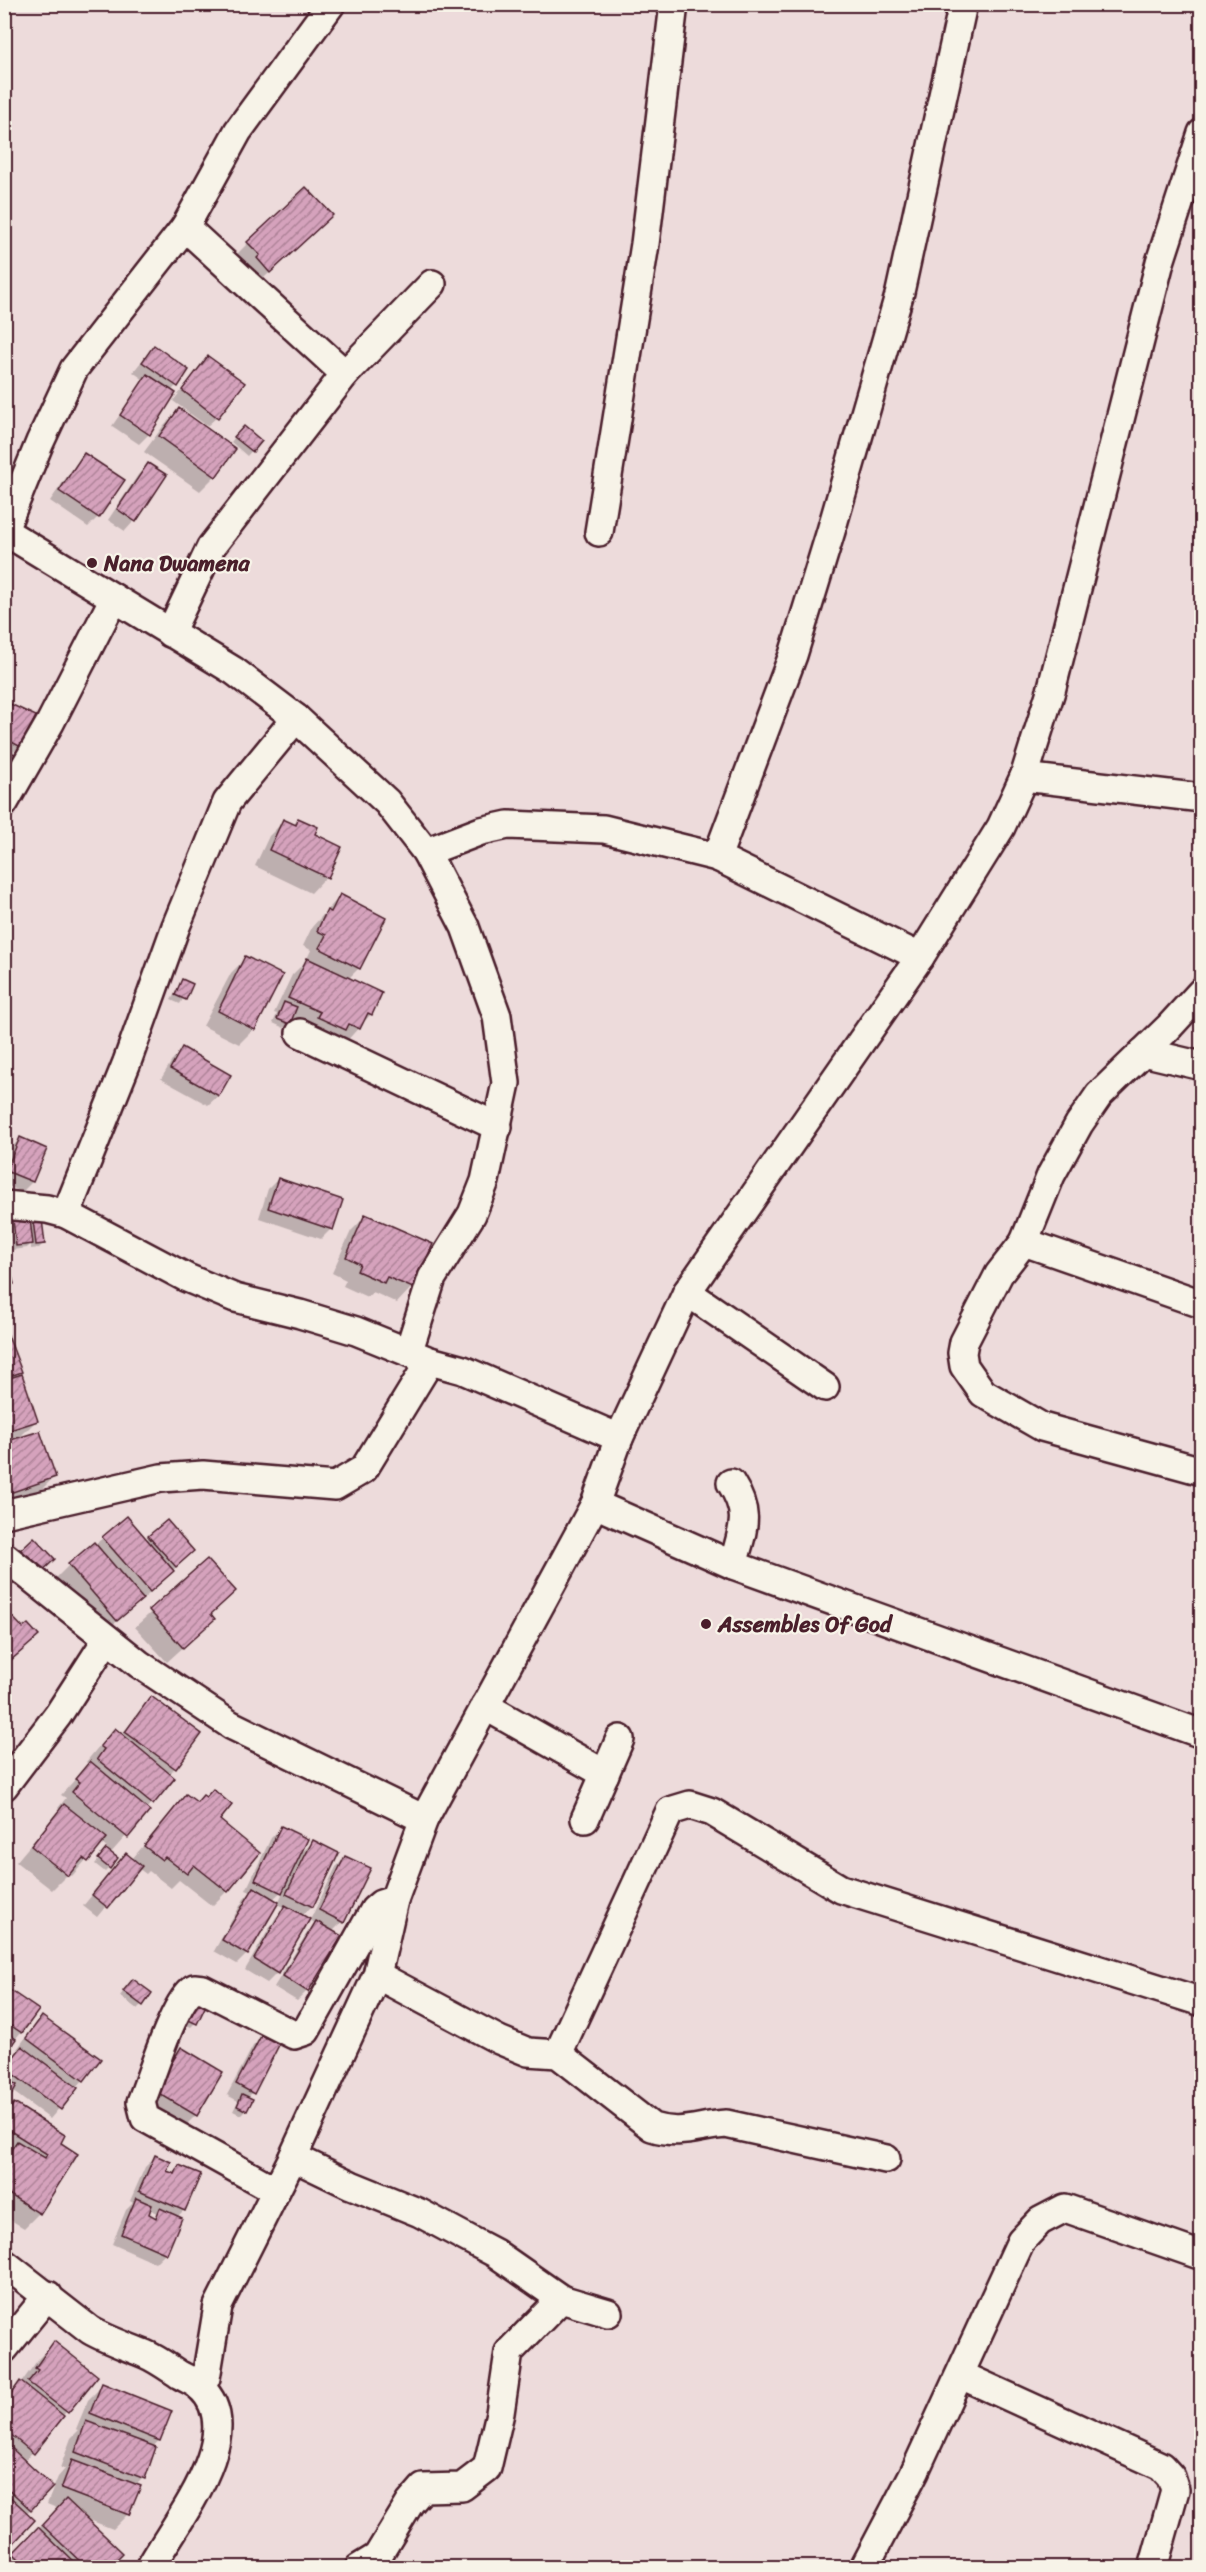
<svg xmlns="http://www.w3.org/2000/svg" width="1206" height="2572" viewBox="0 0 1206 2572" font-family="Sriracha,sans-serif">
<defs>
<pattern id="building-hatch" width="6" height="6" patternUnits="userSpaceOnUse" patternTransform="scale(1.5)"><rect width="6" height="6" fill="#d5a2bc"/><path d="M-1 1l2-2M0 6l6-6M5 7l2-2" fill="none" stroke="#af8399"/></pattern>
</defs>
<rect width="100%" height="100%" fill="#eddbdb"/>
<filter id="ink" filterUnits="userSpaceOnUse"><feTurbulence type="fractalNoise" baseFrequency=".0167" numOctaves="2"/><feDisplacementMap in="SourceGraphic" scale="12" xChannelSelector="R" yChannelSelector="G"/><feConvolveMatrix kernelMatrix="1 2 1 2 8 2 1 2 1" color-interpolation-filters="sRGB"/></filter>
<g filter="url(#ink)">
<g fill="#0003" fill-rule="evenodd">
<path d="M316,230l-62,57 -21,-29 15,-15z"/>
<path d="M154,346l22,40 -5,5 -22,43 -10,10 -27,-18 32,-46 -11,-8z"/>
<path d="M208,358l9,59 -10,9 -34,-25z"/>
<path d="M179,410l36,66 -15,15 -56,-39 20,-27z"/>
<path d="M239,432l21,9 -13,15 -16,-14z"/>
<path d="M85,455l13,62 -10,10 -38,-26 25,-36z"/>
<path d="M148,465l-14,56 -9,10 -17,-11 30,-45z"/>
<path d="M4,702l16,44 -9,8 -7,22z"/>
<path d="M299,820l14,15 27,13 -14,29 -15,16 -56,-27 14,-30 15,-15 9,4z"/>
<path d="M340,896l19,72 -11,11 23,35 -27,30 -54,-24 -6,8 -11,-5 4,-9 -3,-1 18,-38 14,-14 5,-11 -8,-4 9,-19z"/>
<path d="M246,958l8,71 -15,15 -36,-18 28,-53z"/>
<path d="M183,980l8,5 -11,19 -9,-4z"/>
<path d="M183,1049l46,26 -11,21 -10,9 -47,-26 12,-20z"/>
<path d="M20,1139l25,10 -13,33 -10,10 -18,-8v-22l6,-13z"/>
<path d="M278,1179l53,50 -10,10 -62,-21 9,-29z"/>
<path d="M366,1216l46,71 -15,16 -24,-11 -6,5 -24,-11 3,-6 -14,-7 19,-42z"/>
<path d="M14,1222l15,4 4,-4 11,21 -5,5 -8,1v-5l-4,4 -15,2 -3,-24z"/>
<path d="M5,1247l8,37 -9,8z"/>
<path d="M5,1327l15,44 -7,8 24,41 -20,20 37,37 -15,15 -35,12z"/>
<path d="M149,1537l33,24 -25,26 -56,48 -47,-55 15,-15 34,-27 43,2z"/>
<path d="M207,1561l2,54 -11,19 -31,28 -32,-35z"/>
<path d="M151,1698l49,36 -31,41 4,3 -27,31 2,2 -38,43 -1,14 -4,4 -10,-8 13,-15 -7,-6 -29,33 -3,-3 -17,17 -36,-28 44,-52 -2,-2 8,-10 -5,-3 28,-31 -3,-2 14,-17 15,-15 6,5z"/>
<path d="M186,1796l10,8 9,-6 12,23 10,70 -15,15 -33,-26 -8,8 -22,-17 -3,3 -8,-6 -41,49 -14,-11 34,-41 15,-6z"/>
<path d="M281,1828l17,28 15,-14 -1,64 -10,10 -25,57 -10,10 -22,-13 31,-53 9,-9 -8,-4 -30,50 -10,10 -23,-13 30,-52 7,-7 -5,-2 25,-52zM285,1888l-7,15 -6,-3z"/>
<path d="M346,1857l-4,65 -10,10 -25,59 -10,10 -23,-14 33,-54 9,-9 -6,-4 26,-53z"/>
<path d="M128,1985l13,20 -4,4 -17,-13z"/>
<path d="M4,1988l17,44 -17,21z"/>
<path d="M194,2001l1,22 -4,4 -10,-5z"/>
<path d="M43,2018l40,62 -33,39 -38,-28 -8,14v-38l15,-17 -2,-1 16,-21z"/>
<path d="M263,2036l-11,57 -5,5 -1,12 -5,5 -8,-4 5,-10 -11,-6 26,-49z"/>
<path d="M181,2048l40,24 -25,43 -16,16 -39,-24 25,-43z"/>
<path d="M14,2105l45,38 -20,70 -15,15 -20,-12 2,-63 -2,-39z"/>
<path d="M155,2157l10,15 7,3 7,-8 5,43 -7,7 -12,36 -10,10 -43,-19 14,-34 7,-7 -3,-2 15,-34zM149,2209l9,4 -5,5 -6,-3z"/>
<path d="M54,2343l42,33 -72,86 27,25 -25,27 7,6 -29,31v-152l17,-16 18,-25z"/>
<path d="M103,2385l67,27 -11,29 -7,6 -9,31 -7,7 -8,29 -15,15 -29,-11 22,50h-102v-6l55,-53 -12,-5 11,-27 7,-8 -5,-1 11,-30 8,-8 -3,-1 12,-29z"/>
</g>
<g fill="url(#building-hatch)" stroke="#4a1f2b" stroke-width="1.5">
<path d="M306,187l27,28 -63,58 -13,-15 3,-3 -13,-13z"/>
<path d="M154,345l35,25 -11,17 -36,-25z"/>
<path d="M208,356l37,27 -27,35 -36,-28z"/>
<path d="M147,374l29,19 -26,42 -30,-20z"/>
<path d="M179,408l57,41 -20,28 -57,-41z"/>
<path d="M244,426l18,15 -9,11 -19,-15z"/>
<path d="M84,453l41,27 -26,38 -40,-27z"/>
<path d="M148,463l19,12 -31,47 -19,-13z"/>
<path d="M4,701l32,15 -15,31 -17,-9z"/>
<path d="M4,749l13,6 -13,25z"/>
<path d="M298,818l20,9 -3,7 27,13 -14,31 -59,-28 14,-31 13,6z"/>
<path d="M340,894l46,24 -26,51 -41,-21 7,-13 -9,-4 10,-21 4,2z"/>
<path d="M245,956l38,19 -28,55 -37,-19z"/>
<path d="M307,958l75,35 -10,22 -4,-2 -8,16 -11,-5 -3,6 -29,-13 3,-5 -32,-14z"/>
<path d="M182,979l11,5 -7,16 -11,-5z"/>
<path d="M284,1002l13,5 -7,17 -13,-5z"/>
<path d="M182,1047l49,28 -12,21 -49,-27z"/>
<path d="M20,1137l27,12 -14,33 -27,-11z"/>
<path d="M278,1178l65,22 -10,30 -65,-22z"/>
<path d="M365,1214l68,30 -20,44 -26,-11 -3,6 -27,-12 3,-7 -14,-7z"/>
<path d="M30,1219l3,25 -17,2 -3,-26z"/>
<path d="M42,1219l3,25 -9,1 -3,-25z"/>
<path d="M4,1245l10,39 -10,2z"/>
<path d="M4,1325l18,47 -18,6z"/>
<path d="M22,1374l16,47 -34,11v-52z"/>
<path d="M40,1431l16,46 -52,18v-53z"/>
<path d="M127,1516l47,55 -24,21 -48,-55z"/>
<path d="M167,1520l27,31 -18,16 -28,-31z"/>
<path d="M34,1537l21,22 -18,17 -21,-22z"/>
<path d="M94,1542l49,57 -26,22 -49,-57z"/>
<path d="M207,1559l29,32 -25,23 4,5 -32,29 -34,-38z"/>
<path d="M4,1608l19,20 5,-4 11,12 -35,30z"/>
<path d="M151,1696l51,38 -26,35 -51,-37z"/>
<path d="M115,1728l60,50 -22,27 -56,-46 7,-10 -4,-3z"/>
<path d="M90,1761l60,50 -22,27 -56,-46 8,-10 -5,-3z"/>
<path d="M213,1789l19,16 -12,15 40,33 -32,39 -34,-27 -7,9 -22,-17 -3,3 -18,-14 42,-52 11,8 6,-7 3,2z"/>
<path d="M64,1804l43,34 -19,24 -5,-4 -15,18 -37,-30z"/>
<path d="M281,1826l27,13 -26,54 -27,-13z"/>
<path d="M313,1840l26,13 -26,54 -27,-13z"/>
<path d="M106,1849l12,9 -8,11 -12,-10z"/>
<path d="M126,1853l16,13 -34,42 -16,-13z"/>
<path d="M345,1856l26,12 -27,55 -25,-13z"/>
<path d="M254,1887l25,15 -31,53 -26,-15z"/>
<path d="M285,1905l25,14 -32,55 -24,-15z"/>
<path d="M316,1921l26,15 -34,56 -25,-16z"/>
<path d="M133,1979l19,14 -9,13 -20,-15z"/>
<path d="M4,1986l35,24 -17,23 -18,-12z"/>
<path d="M193,1999l13,6 -9,19 -13,-6z"/>
<path d="M42,2016l59,43 -17,22 -58,-43z"/>
<path d="M4,2031l12,8 -12,17z"/>
<path d="M262,2034l18,9 -26,51 -18,-10z"/>
<path d="M22,2046l56,42 -17,22 -56,-42z"/>
<path d="M181,2047l42,25 -26,44 -42,-25z"/>
<path d="M4,2078l13,7 -13,23z"/>
<path d="M242,2094l11,5 -6,12 -10,-5z"/>
<path d="M14,2103l51,32 -4,8 17,11 -38,60 -36,-23v-31l13,-19 28,17 2,-4 -43,-27v-10z"/>
<path d="M155,2155l16,7 -4,9 8,3 4,-9 22,9 -16,37 -46,-20z"/>
<path d="M136,2198l16,7 -3,9 7,4 4,-10 22,10 -15,36 -46,-20z"/>
<path d="M54,2341l44,35 -30,37 -40,-31 10,-12 -3,-2z"/>
<path d="M20,2381l44,35 -30,38 -30,-25v-25z"/>
<path d="M102,2383l70,28 -12,30 -70,-28z"/>
<path d="M86,2421l70,26 -11,32 -70,-27z"/>
<path d="M4,2441l49,46 -22,23 -27,-25z"/>
<path d="M72,2460l69,26 -12,29 -68,-26z"/>
<path d="M4,2491l31,29 -24,26 -7,-6z"/>
<path d="M66,2499l57,54 -15,15h-21l-45,-43z"/>
<path d="M38,2527l42,41h-52l-15,-15z"/>
</g>
<g fill="none" stroke-linecap="round" stroke-linejoin="round">
<g stroke="#4a1f2b" stroke-width="32">
<g id="minor">
<path d="M185,227l160,147"/>
<path d="M4,530l36,-88 34,-73 111,-142 53,-96 93,-127"/>
<path d="M4,531l230,140 62,47 91,84 39,50 39,75 32,89 9,67 -21,98 -13,33 -40,64 -23,72"/>
<path d="M599,532l46,-288 29,-240"/>
<path d="M170,633l41,-86 134,-173 87,-90"/>
<path d="M1024,777l178,21"/>
<path d="M4,803l46,-80 64,-125"/>
<path d="M426,852l55,-21 27,-6 96,4 113,28 203,100"/>
<path d="M717,857l76,-202 38,-124 69,-239 63,-288"/>
<path d="M1202,991l-33,36 -70,68 -20,29 -28,51 -27,67 -25,32 -35,68 -2,11 2,13 19,27 59,34 160,44"/>
<path d="M300,1033l198,94"/>
<path d="M1143,1052l59,14"/>
<path d="M4,1205l43,4 19,5 121,64 48,20 65,16 56,17 74,30 33,9 156,68"/>
<path d="M66,1214l61,-152 49,-136 51,-124 69,-84"/>
<path d="M1024,1242l178,62"/>
<path d="M687,1292l138,95"/>
<path d="M731,1483c21,33 11,47 2,82"/>
<path d="M595,1504l138,61 469,169"/>
<path d="M4,1514l157,-36 42,-3 132,11 29,-17 66,-108"/>
<path d="M4,1556l135,108 92,61 193,94"/>
<path d="M485,1706l120,68"/>
<path d="M4,1786l54,-71 49,-76"/>
<path d="M585,1819l35,-80"/>
<path d="M377,1975l122,65 29,12 30,2 94,73c29,9 46,-1 74,-3l160,35"/>
<path d="M558,2054l112,-243 20,-6 22,7 129,77 361,113"/>
<path d="M293,2157l58,28 69,28 41,22 34,18 66,46 47,14"/>
<path d="M275,2190l-130,-72 -4,-16c11,-26 32,-100 53,-114l9,1 91,46 12,-4 68,-121 7,-6 13,-4"/>
<path d="M4,2263l86,67c17,10 36,16 55,24 12,5 24,14 35,21 7,4 15,7 20,12 51,46 -27,138 -50,181"/>
<path d="M4,2349l44,-54"/>
<path d="M961,2375l200,91 10,11 4,13 -22,78"/>
<path d="M200,2387l6,-9 12,-72 75,-149 84,-182 17,-75 30,-81 171,-315 24,-66 68,-146 233,-335 81,-130 23,-50 27,-86 109,-429 42,-129"/>
<path d="M359,2568l18,-11 33,-54 13,-15 39,-1 25,-19 13,-55 9,-61 52,-53"/>
<path d="M864,2568l51,-97 106,-230 19,-20 25,-13 137,48"/>
</g>
</g>
<use href="#minor" stroke="#f7f3e8" stroke-width="27"/>
</g>
</g>
<g fill="#4a1f2b" stroke="#f7f3e8" stroke-width="2">
<circle cx="92" cy="563" r="6"/>
<circle cx="706" cy="1624" r="6"/>
</g>
<g text-anchor="middle" stroke-width="4.5" stroke-linejoin="round" paint-order="stroke">
<g font-size="22" font-weight="bold" fill="#4a1f2b" stroke="#f7f3e8" text-anchor="start">
<text x="104" y="571">Nana Dwamena</text>
<text x="718" y="1632">Assembles Of God</text>
</g>
</g>
<rect width="1206" height="2572" fill="none" stroke="#f7f3e8" stroke-width="24"/>
<rect x="12" y="12" width="1182" height="2548" fill="none" stroke="#4a1f2b" stroke-width="2" filter="url(#ink)"/>
</svg>
